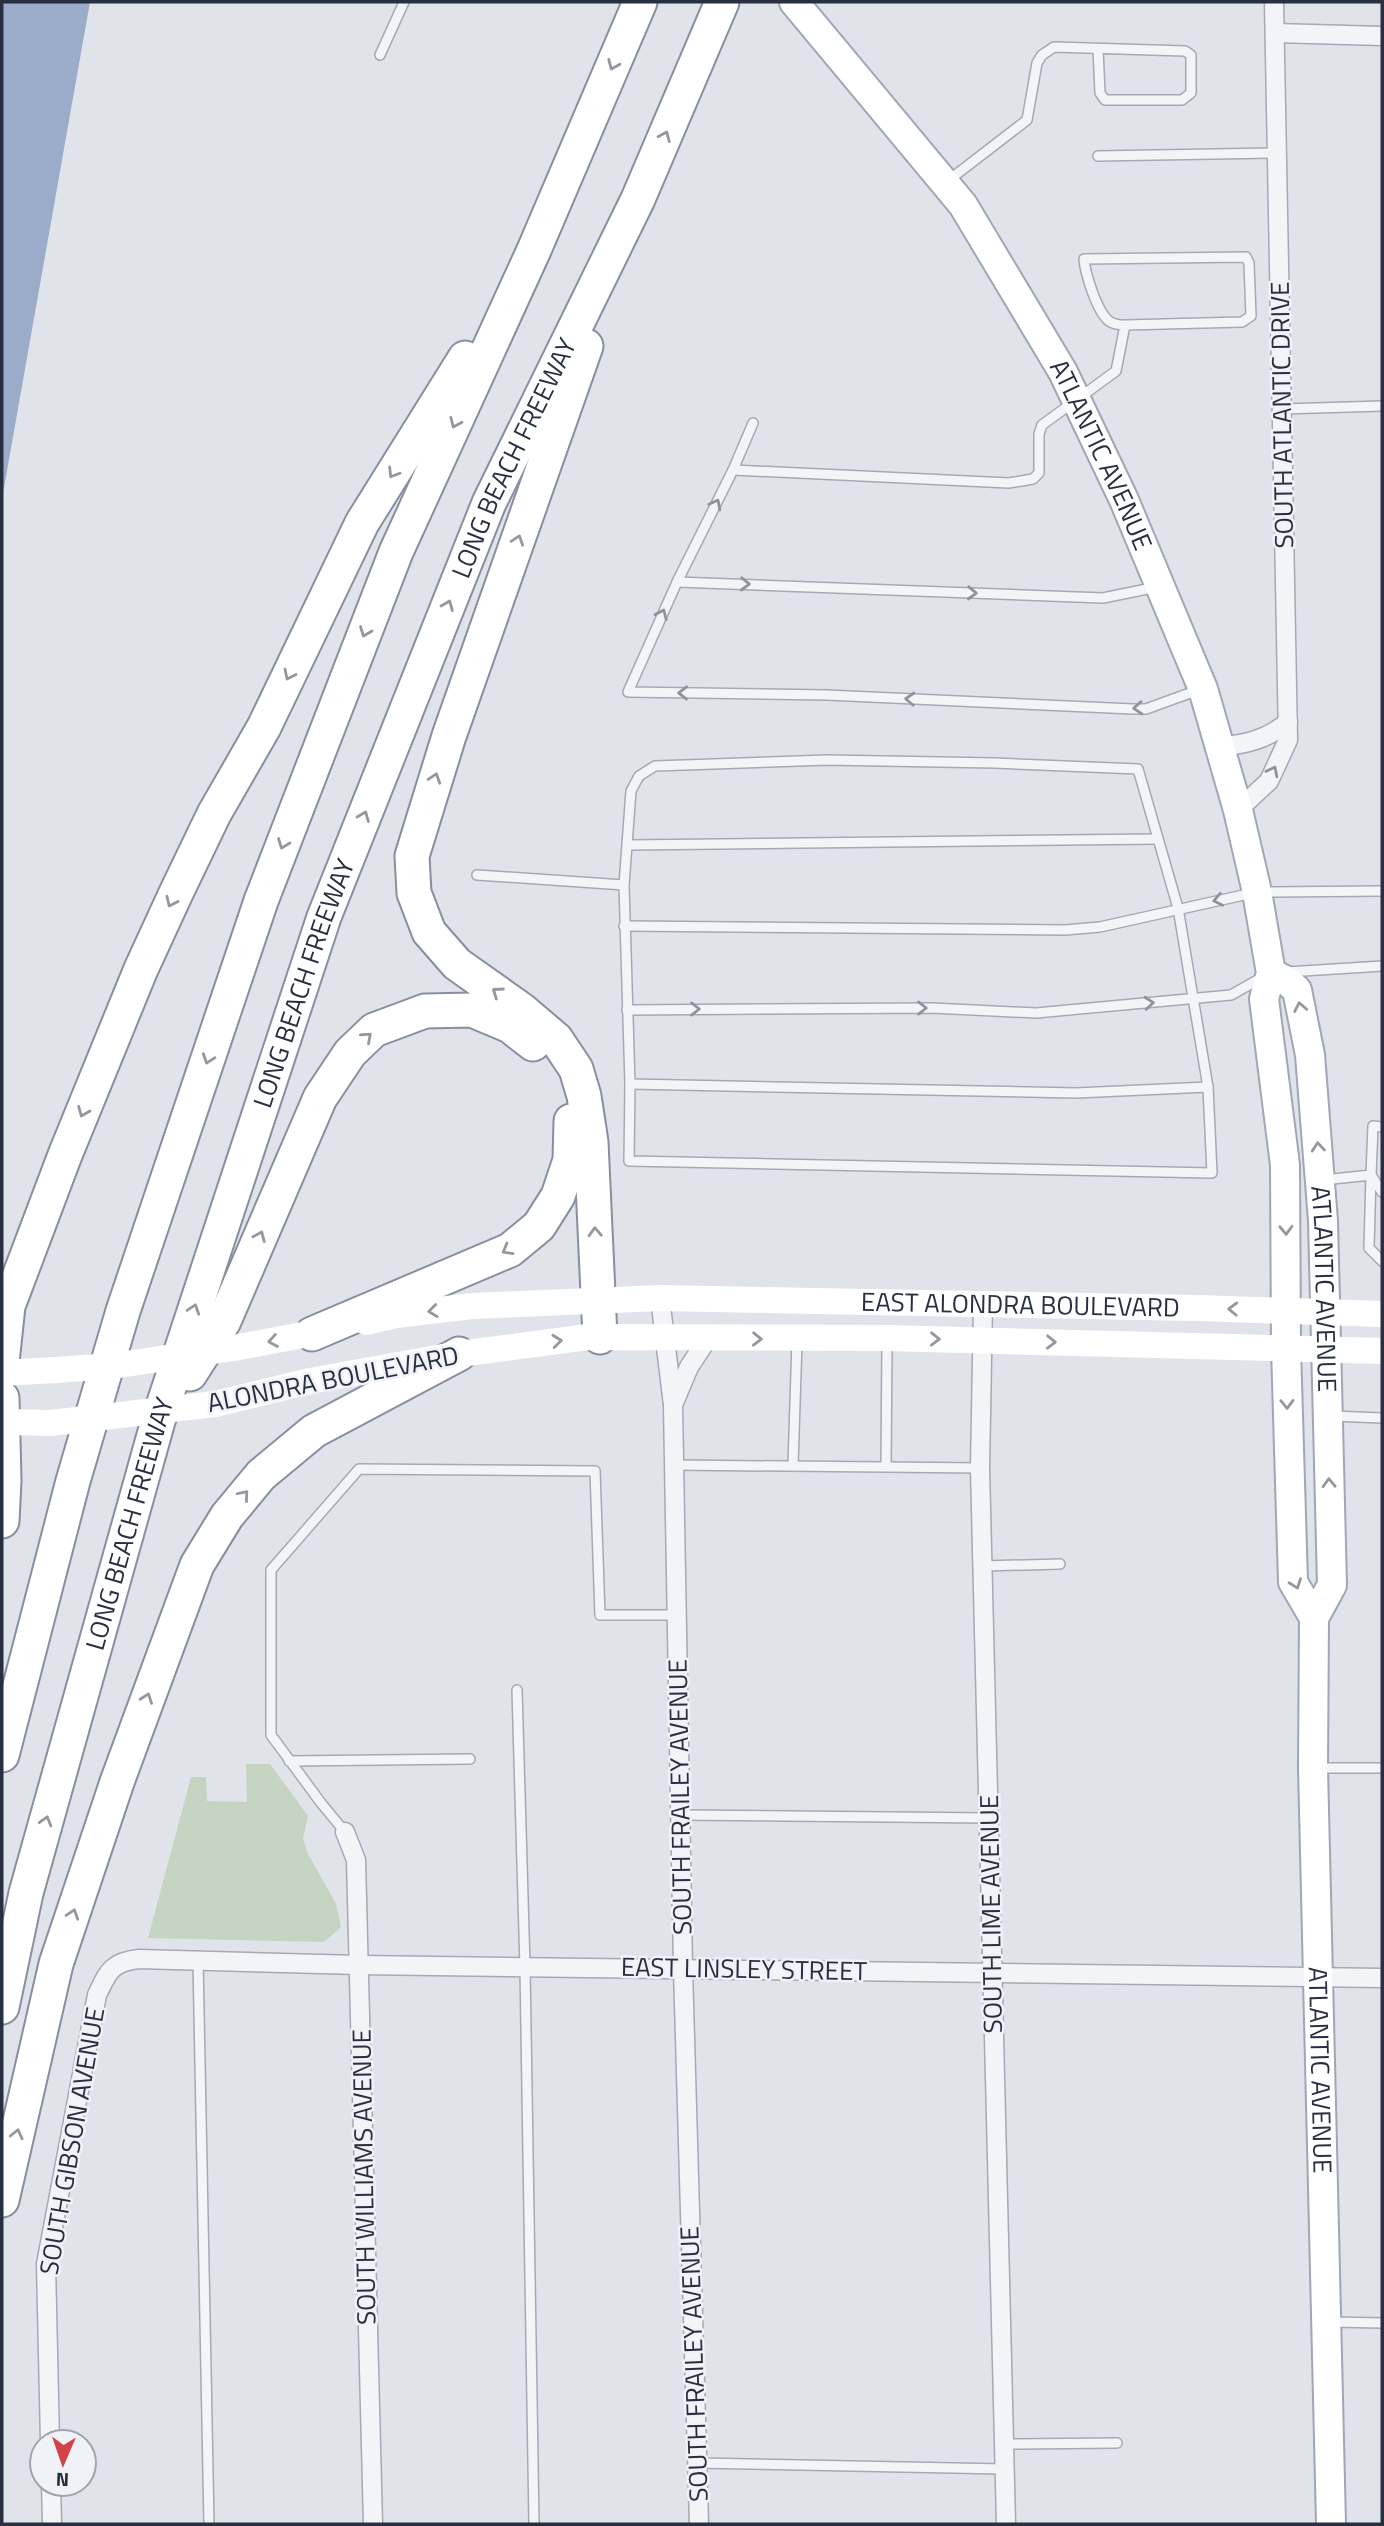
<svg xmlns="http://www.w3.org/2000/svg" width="1384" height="2526" viewBox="0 0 1384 2526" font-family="'Titillium Web',sans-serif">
<rect width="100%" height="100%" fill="#e0e3ea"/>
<path fill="#c4d4c1" d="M246,1764h24l38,52 -5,22 5,16 28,50 5,23 -17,15 -176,-4 43,-161h15l1,24 40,1z"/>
<path fill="#9bacca" d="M2,2h88l-88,497z"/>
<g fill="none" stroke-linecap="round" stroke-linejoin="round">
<g stroke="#a5a9b4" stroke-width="12">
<g id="service">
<path d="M380,55l24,-53"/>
<path d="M1098,156l179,-3"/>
<path d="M949,180l78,-60 10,-57 5,-8 12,-8 131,4 6,4v38l-9,7h-77l-5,-7 -2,-44"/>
<path d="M1282,409l100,-3"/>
<path d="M753,423l-20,47 -56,112 -49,110 199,3 306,14h13l55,-20"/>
<path d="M733,470l276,13 24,-4 6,-6v-39l3,-9 74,-54 9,-46c-5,0 -12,-1 -16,-4 -12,-9 -24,-48 -25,-62l162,-2 3,6 2,53 -9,6 -117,3"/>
<path d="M677,582l426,16 54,-11"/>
<path d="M827,760l168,3 143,6 40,139 30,179 4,86 -583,-12 1,-77 -6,-199 7,-94 8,-15 16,-10z"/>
<path d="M628,845l530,-6"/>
<path d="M477,875l147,10"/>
<path d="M624,926l441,4 35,-3 157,-35 125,-1"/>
<path d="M1287,972l95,-6"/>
<path d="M627,1010l305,-2 104,5 195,-18 32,-18"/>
<path d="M630,1084l446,9 132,-6"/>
<path d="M1382,1127l-9,-1 -2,49 11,17"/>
<path d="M1323,1180l48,-5 -2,73 13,13"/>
<path d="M1332,1416l50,2"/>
<path d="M674,1465l306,3"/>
<path d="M793,1465l4,-124"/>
<path d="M886,1466l1,-124"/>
<path d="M983,1566l77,-2"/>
<path d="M517,1690l8,277 9,557"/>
<path d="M289,1761l181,-2"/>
<path d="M1318,1768h64"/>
<path d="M680,1815l309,3"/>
<path d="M345,1832l-24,-29 -50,-68v-165l88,-101 236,2 5,144h76"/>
<path d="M198,1961l11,563"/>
<path d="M1331,2322l51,1"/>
<path d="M1004,2444l113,-1"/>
<path d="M697,2463l307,6"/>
</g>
</g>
<g stroke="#a5a9b4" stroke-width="21">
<g id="minor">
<path d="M1275,33l107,3"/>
<path d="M1219,746c27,-1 48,-7 69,-24"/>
<path d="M1238,810l31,-29 19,-41 -14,-738"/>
<path d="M660,1298l13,107 10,564 16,555"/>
<path d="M983,1304l-3,164 26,1056"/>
<path d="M673,1405l16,-38 19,-29"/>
<path d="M345,1832l11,28 17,664"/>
<path d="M50,2442l-4,-178 51,-269c11,-23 14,-33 42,-36l220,6 1023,13"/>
<path d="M51,2484l1,40"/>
</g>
</g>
<g stroke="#9fa6b6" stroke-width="32">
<g id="primary">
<path id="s2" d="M794,2l169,203 100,167 61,128 79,189 35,121 19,82 14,81 -7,26 21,166 1,183 7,234 21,36"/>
<path id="s3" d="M1271,973l16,8 10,9 13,65 13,166 9,364 -18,33 -1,150 18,756"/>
</g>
</g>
<g stroke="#878ea0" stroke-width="37">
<g id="motorway">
<path d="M586,346l-137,390 -37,120 2,37 15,39 28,32 65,46 34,29 20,30 8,27 7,46 9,195"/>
<path d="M312,1334l198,-84 29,-24 19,-30 12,-36 1,-39"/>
<path d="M2,1362l6,-56 57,-151 76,-186 35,-76 38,-79 50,-87 98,-204 103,-165"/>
<path d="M190,1374l34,-53 96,-223 30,-45 24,-23 51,-19 47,-1 38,16 23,18"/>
<path d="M2,1398l2,83 -2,40"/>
<path d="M2,1755l71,-274 50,-170 138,-410 135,-349 138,-302 106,-248"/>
<path id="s4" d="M2,2007l24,-114 132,-472 166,-504 165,-414 149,-304 84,-197"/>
<path d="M2,2200l54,-236 61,-182 80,-217 30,-49 34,-41 53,-44 145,-77"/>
</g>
</g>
<use href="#service" stroke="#f3f4f8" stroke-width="9"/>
<use href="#minor" stroke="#f3f4f8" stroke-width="18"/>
<g stroke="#fff" stroke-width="26">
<path id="s1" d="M366,1322l30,-7 76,-9 188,-8 537,10 185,6"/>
<path d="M234,1348l95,-18"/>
<path d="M2,1373l54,-3"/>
<path d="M215,1404l95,-23 149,-27 129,-17 299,1 495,13"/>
<path d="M2,1422l49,1"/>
</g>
<use href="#primary" stroke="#fff" stroke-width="28"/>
<use href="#motorway" stroke="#fff" stroke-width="33"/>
<g stroke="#fff" stroke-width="26">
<path d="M56,1370l56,-4 122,-18"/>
<path d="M51,1423l164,-19"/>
</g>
</g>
<defs><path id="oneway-chevron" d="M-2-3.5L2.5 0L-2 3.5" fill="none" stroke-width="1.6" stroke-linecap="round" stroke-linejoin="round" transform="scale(1.75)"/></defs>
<g stroke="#9497a0">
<use href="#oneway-chevron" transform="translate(613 65) rotate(113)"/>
<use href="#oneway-chevron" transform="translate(665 136) rotate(-67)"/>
<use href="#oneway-chevron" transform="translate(455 423) rotate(114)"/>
<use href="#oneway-chevron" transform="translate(393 473) rotate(122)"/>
<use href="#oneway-chevron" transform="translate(518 540) rotate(-71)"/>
<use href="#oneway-chevron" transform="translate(448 605) rotate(-68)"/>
<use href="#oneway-chevron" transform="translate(365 632) rotate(111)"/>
<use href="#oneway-chevron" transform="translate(289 675) rotate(116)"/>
<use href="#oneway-chevron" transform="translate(435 778) rotate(-72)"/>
<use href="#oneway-chevron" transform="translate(364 816) rotate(-68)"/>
<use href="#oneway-chevron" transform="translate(283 844) rotate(111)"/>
<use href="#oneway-chevron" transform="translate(171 902) rotate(115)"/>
<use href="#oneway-chevron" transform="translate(497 992) rotate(-145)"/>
<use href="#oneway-chevron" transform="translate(1300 1007) rotate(-101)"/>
<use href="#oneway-chevron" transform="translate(367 1037) rotate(-42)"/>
<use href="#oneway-chevron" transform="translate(208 1059) rotate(109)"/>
<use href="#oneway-chevron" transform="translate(83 1112) rotate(112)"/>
<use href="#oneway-chevron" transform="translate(1318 1147) rotate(-95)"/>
<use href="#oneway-chevron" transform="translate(1286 1230) rotate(88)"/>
<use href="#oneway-chevron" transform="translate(595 1232) rotate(-93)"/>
<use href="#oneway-chevron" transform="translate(260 1236) rotate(-67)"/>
<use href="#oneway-chevron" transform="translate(507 1250) rotate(150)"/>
<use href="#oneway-chevron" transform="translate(194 1309) rotate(-72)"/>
<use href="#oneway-chevron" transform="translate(1233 1309) rotate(-178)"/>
<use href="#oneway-chevron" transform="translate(433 1311) rotate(173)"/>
<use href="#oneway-chevron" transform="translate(757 1339) rotate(1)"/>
<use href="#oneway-chevron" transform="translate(935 1339) rotate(1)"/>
<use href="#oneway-chevron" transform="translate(273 1341) rotate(170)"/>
<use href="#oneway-chevron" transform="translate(557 1341) rotate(-6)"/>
<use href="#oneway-chevron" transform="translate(1051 1342) rotate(1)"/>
<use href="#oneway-chevron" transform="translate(1287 1404) rotate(89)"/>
<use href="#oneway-chevron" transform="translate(1329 1483) rotate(-92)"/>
<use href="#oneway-chevron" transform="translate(244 1495) rotate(-50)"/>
<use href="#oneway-chevron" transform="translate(1296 1584) rotate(70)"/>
<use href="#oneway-chevron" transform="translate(147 1698) rotate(-70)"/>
<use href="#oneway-chevron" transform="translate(46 1821) rotate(-74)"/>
<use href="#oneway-chevron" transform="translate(73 1914) rotate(-72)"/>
<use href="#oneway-chevron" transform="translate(17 2134) rotate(-77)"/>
</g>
<g stroke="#8e929c">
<use href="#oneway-chevron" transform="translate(716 504) rotate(-63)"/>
<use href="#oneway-chevron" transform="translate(745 584) rotate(2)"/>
<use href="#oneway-chevron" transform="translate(972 593) rotate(2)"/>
<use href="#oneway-chevron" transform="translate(662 614) rotate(-66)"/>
<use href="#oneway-chevron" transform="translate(683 693) rotate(-179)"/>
<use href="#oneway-chevron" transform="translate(910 699) rotate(-177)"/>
<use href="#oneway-chevron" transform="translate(1138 708) rotate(176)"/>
<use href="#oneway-chevron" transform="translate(1273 771) rotate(-63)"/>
<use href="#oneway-chevron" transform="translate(1218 900) rotate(169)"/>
<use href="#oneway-chevron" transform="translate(1149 1003) rotate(-5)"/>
<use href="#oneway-chevron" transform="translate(922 1008)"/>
<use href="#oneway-chevron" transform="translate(695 1009)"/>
</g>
<g text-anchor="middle" stroke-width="5" stroke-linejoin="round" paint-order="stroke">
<g font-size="26" fill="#282f41" stroke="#f0f2f7">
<text transform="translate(1282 415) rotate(-91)" y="9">SOUTH ATLANTIC DRIVE</text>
<text dy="9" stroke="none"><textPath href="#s2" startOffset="550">ATLANTIC AVENUE</textPath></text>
<text dy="9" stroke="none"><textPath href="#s4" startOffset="1634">LONG BEACH FREEWAY</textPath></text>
<text dy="9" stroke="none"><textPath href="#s4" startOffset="1068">LONG BEACH FREEWAY</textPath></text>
<text dy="9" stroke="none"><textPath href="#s3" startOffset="332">ATLANTIC AVENUE</textPath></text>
<text dy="9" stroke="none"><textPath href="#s1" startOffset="656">EAST ALONDRA BOULEVARD</textPath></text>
<text transform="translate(333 1379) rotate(-11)" y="9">ALONDRA BOULEVARD</text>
<text dy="9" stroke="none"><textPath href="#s4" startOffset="500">LONG BEACH FREEWAY</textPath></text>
<text transform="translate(680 1797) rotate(-91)" y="9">SOUTH FRAILEY AVENUE</text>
<text transform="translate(991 1914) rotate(-91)" y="9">SOUTH LIME AVENUE</text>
<text transform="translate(744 1969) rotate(1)" y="9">EAST LINSLEY STREET</text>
<text dy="9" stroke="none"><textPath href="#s3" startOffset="1118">ATLANTIC AVENUE</textPath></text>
<text transform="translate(72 2141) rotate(-80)" y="9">SOUTH GIBSON AVENUE</text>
<text transform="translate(364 2177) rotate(-91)" y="9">SOUTH WILLIAMS AVENUE</text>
<text transform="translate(694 2364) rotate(-92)" y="9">SOUTH FRAILEY AVENUE</text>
</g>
</g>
<rect width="1384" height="2526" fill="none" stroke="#282f41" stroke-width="7"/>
<g transform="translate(63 2463) rotate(182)"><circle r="33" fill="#f0f2f7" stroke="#a0a4ae" stroke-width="2"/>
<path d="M0-5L12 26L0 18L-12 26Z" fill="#d14347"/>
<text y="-10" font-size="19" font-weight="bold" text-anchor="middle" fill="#282f41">N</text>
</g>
</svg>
